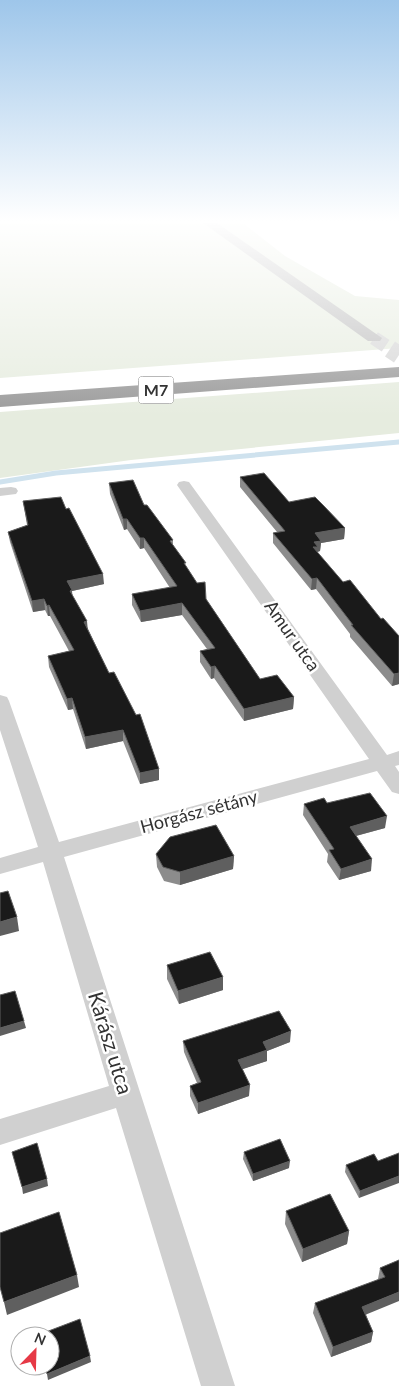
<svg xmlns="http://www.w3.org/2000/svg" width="399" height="1386" viewBox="0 0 399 1386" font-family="Lato,sans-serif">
<rect width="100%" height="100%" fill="#fff"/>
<g fill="#e6ecdf">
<path d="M0,223h243l42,33 70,40 44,4v48l-399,30z"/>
<path d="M399,382v51l-268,27 -131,18v-66z"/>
</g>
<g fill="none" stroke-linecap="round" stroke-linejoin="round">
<path stroke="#cfe2ee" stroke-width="5" d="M0,482l56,-9 343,-31"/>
<path stroke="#d6d6d6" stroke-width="14" stroke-dasharray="14 7" stroke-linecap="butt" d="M374,338l18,12"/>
<path stroke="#d6d6d6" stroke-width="18" stroke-dasharray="18 9" stroke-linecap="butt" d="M390,349l9,6"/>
<g fill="#d0d0d0" fill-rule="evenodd">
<path d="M184,481l5,1 198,273 12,-4v14l-4,1 4,6v22l-7,-2 -15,-21 -313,86 171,529h-34l-85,-278 -116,37v-26l109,-33 -66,-224 -43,12v-16l38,-11 -38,-117v-35l7,2 2,4 50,141 310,-83 -192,-274 2,-3z"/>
<path d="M11,487l5,1 2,3 -2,3 -16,2v-8z"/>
</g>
<path fill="#bdbdbd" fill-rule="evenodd" d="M203,223h14l165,115 -2,3h-12z"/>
<path fill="#9a9a9a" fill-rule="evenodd" d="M399,367v10l-399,30v-12z"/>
</g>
<g fill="#8c8c8c">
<path d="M240,477l49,25 56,26 -1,11 -23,4 -1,8 -3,1 26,30 7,-2 49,104 -7,2 -42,-49v-3l-34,-45 -5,1 -38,-47v-10l4,-1 -37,-45z"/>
<path d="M109,483l35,22 29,35v5l33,54 54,80 34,18 -1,12 -49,12 -30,-43 -3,1 -11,-17v-11l7,-2 -25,-34 -41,7 -9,-17v-11l38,-6 -26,-40 -4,1 -13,-20 -3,1 -14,-36z"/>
<path d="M23,501l43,8 38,75 -32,7v4l87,185 -19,4 -17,-43 -37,8 -13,-40 -5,1 -19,-43 -1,-11 21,-5 -19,-35h-2l-3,-6 -12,2 -23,-70 -2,-10 19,-7z"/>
<path d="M327,803l58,25 -29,8 15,35 -32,9 -12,-18 1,-8 -25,-39 1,-11z"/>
<path d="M156,854l78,2 -1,13 -53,16 -16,-4 -7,-14z"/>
<path d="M167,965l56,25 -44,14 -12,-25z"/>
<path d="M183,1041l107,1 -23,9v10l-25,8 7,27 -51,18 -8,-18v-10l7,-3 -13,-31z"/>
<path d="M244,1152l45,16 -36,13 -10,-22z"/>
<path d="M374,1154l-15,44 -14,-26 1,-7z"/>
<path d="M286,1211l63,20 -2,13 -45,18 -17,-38z"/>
<path d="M399,1260l-33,55 7,17 -2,10 -40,15 -18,-44 2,-10 63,-23v-1l2,-11z"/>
</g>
<g fill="#5f5f5f">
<path d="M123,519h4v10l-3,1z"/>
<path d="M345,528l-1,11 -23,4 -1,8 -3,1 -5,6 3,-25z"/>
<path d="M140,538h4v10l-4,1z"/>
<path d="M103,574l1,10 -32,7 1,10 -6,-20z"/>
<path d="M317,578l-1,11 -5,1 1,-11z"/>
<path d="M44,599l1,11 -12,2 -1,-11z"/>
<path d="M182,603v12l-41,7 -1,-11z"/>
<path d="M49,605l1,11h-2l-1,-10z"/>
<path d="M87,621l1,11 -4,-10z"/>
<path d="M215,666l-1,12 -3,1v-12z"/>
<path d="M399,673v11l-7,2 2,-12z"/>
<path d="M294,697l-1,12 -49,12v-12z"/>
<path d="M72,698l1,11 -5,1 -1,-11z"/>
<path d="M123,730v11l-37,8 -1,-12z"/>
<path d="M159,769v11l-19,4v-11z"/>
<path d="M387,816l-2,12 -37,10 2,-11z"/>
<path d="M234,856l-1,13 -53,16v-13z"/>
<path d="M372,859l-1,12 -32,9 2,-11z"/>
<path d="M17,917l2,14 -19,5v-14z"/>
<path d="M223,977v13l-44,14 -1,-13z"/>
<path d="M24,1021l2,7 -26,8v-8z"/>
<path d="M291,1031l-1,11 -23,9v10l-30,10 1,-11 25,-18z"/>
<path d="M250,1085l-1,11 -51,18v-11z"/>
<path d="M290,1161l-1,7 -36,13v-7z"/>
<path d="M399,1176v7l-40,15 1,-7z"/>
<path d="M47,1179l1,7 -25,8 -1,-7z"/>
<path d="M349,1231l-2,13 -45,18 1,-13z"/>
<path d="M77,1275l2,12 -72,28 -3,-13z"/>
<path d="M399,1292v9l-39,16 2,-10z"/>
<path d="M373,1332l-2,10 -40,15 2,-10z"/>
<path d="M90,1356l1,6 -43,18 -1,-6z"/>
</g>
<g fill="#1a1a1a" stroke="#5f5f5f">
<path d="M264,473l25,29 26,-5 8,8 22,23 -30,5 6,8 -7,1 4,5h-5l30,35 7,-2 31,39 2,-1 16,18v37l-5,1 -43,-49h2l-36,-47 -5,1 -39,-46 12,-2 -45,-54z"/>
<path d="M133,480l11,25h3l26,35 -3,1 16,22h-2l13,20 8,-1 1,17 54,80 17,-4 17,22 -50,12 -29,-43 -4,1 -11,-16 15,-3 -33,-45 -42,8 -8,-17 45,-8 -33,-48h-4l-13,-19h-4l-14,-36z"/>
<path d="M61,497l5,12 3,-1 34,66 -36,7 5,9 -2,1 17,30 -3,1 25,51 5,-1 22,43 4,-1 19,55 -19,4 -17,-43 -38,7 -13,-39 -5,1 -19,-43 26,-6 -25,-45 -2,1 -3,-7 -12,2 -24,-69 20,-7 -5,-24z"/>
<path d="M370,793l17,23 -37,11 22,32 -31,10 -12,-19 5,-1 -30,-45 20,-6 3,5z"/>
<path d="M216,825l18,31 -54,16 -17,-5 -7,-13 14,-17z"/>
<path d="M8,891l9,26 -17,5v-29z"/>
<path d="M210,952l13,25 -45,14 -11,-26z"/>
<path d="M15,991l9,30 -24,7v-33z"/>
<path d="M279,1011l12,20 -28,11 4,8 -29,10 12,25 -52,18 -8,-17 11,-4 -18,-41z"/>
<path d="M280,1139l10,22 -37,13 -9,-22z"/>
<path d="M37,1143l10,36 -25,8 -10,-35z"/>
<path d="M399,1153v23l-39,15 -14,-26 28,-11 4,7z"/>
<path d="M330,1194l19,37 -46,18 -17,-38z"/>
<path d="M59,1212l18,63 -73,27 -4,-15v-54z"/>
<path d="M399,1260v32l-37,15 11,25 -40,15 -18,-44 70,-26 -5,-9z"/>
<path d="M80,1319l10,37 -43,18 -2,-8h5v-30h-12v-1z"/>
</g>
<linearGradient id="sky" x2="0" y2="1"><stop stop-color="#9ec6ea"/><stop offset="0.53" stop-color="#fff"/><stop offset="1" stop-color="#fff" stop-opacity="0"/></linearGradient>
<rect width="399" height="417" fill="url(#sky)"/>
<g text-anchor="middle" stroke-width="5" stroke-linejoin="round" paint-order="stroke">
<rect fill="#fff" stroke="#707070" stroke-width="1" x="138.5" y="376.5" width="35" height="27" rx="4"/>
<g font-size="16" font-weight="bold" fill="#333">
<text x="156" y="396">M7</text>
</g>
<g font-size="18" fill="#333" stroke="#fff">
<text transform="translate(292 636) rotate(55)" y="6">Amur utca</text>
<text transform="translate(199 812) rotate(-15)" y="6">Horgász sétány</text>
</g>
<g font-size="21" fill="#333" stroke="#fff">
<text transform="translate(110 1043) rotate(73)" y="7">Kárász utca</text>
</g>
</g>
<g transform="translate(35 1351) rotate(23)"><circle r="24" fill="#ffffff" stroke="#adadad"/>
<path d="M0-4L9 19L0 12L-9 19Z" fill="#e63946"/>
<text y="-8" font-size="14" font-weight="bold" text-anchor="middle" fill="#333333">N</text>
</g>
</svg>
